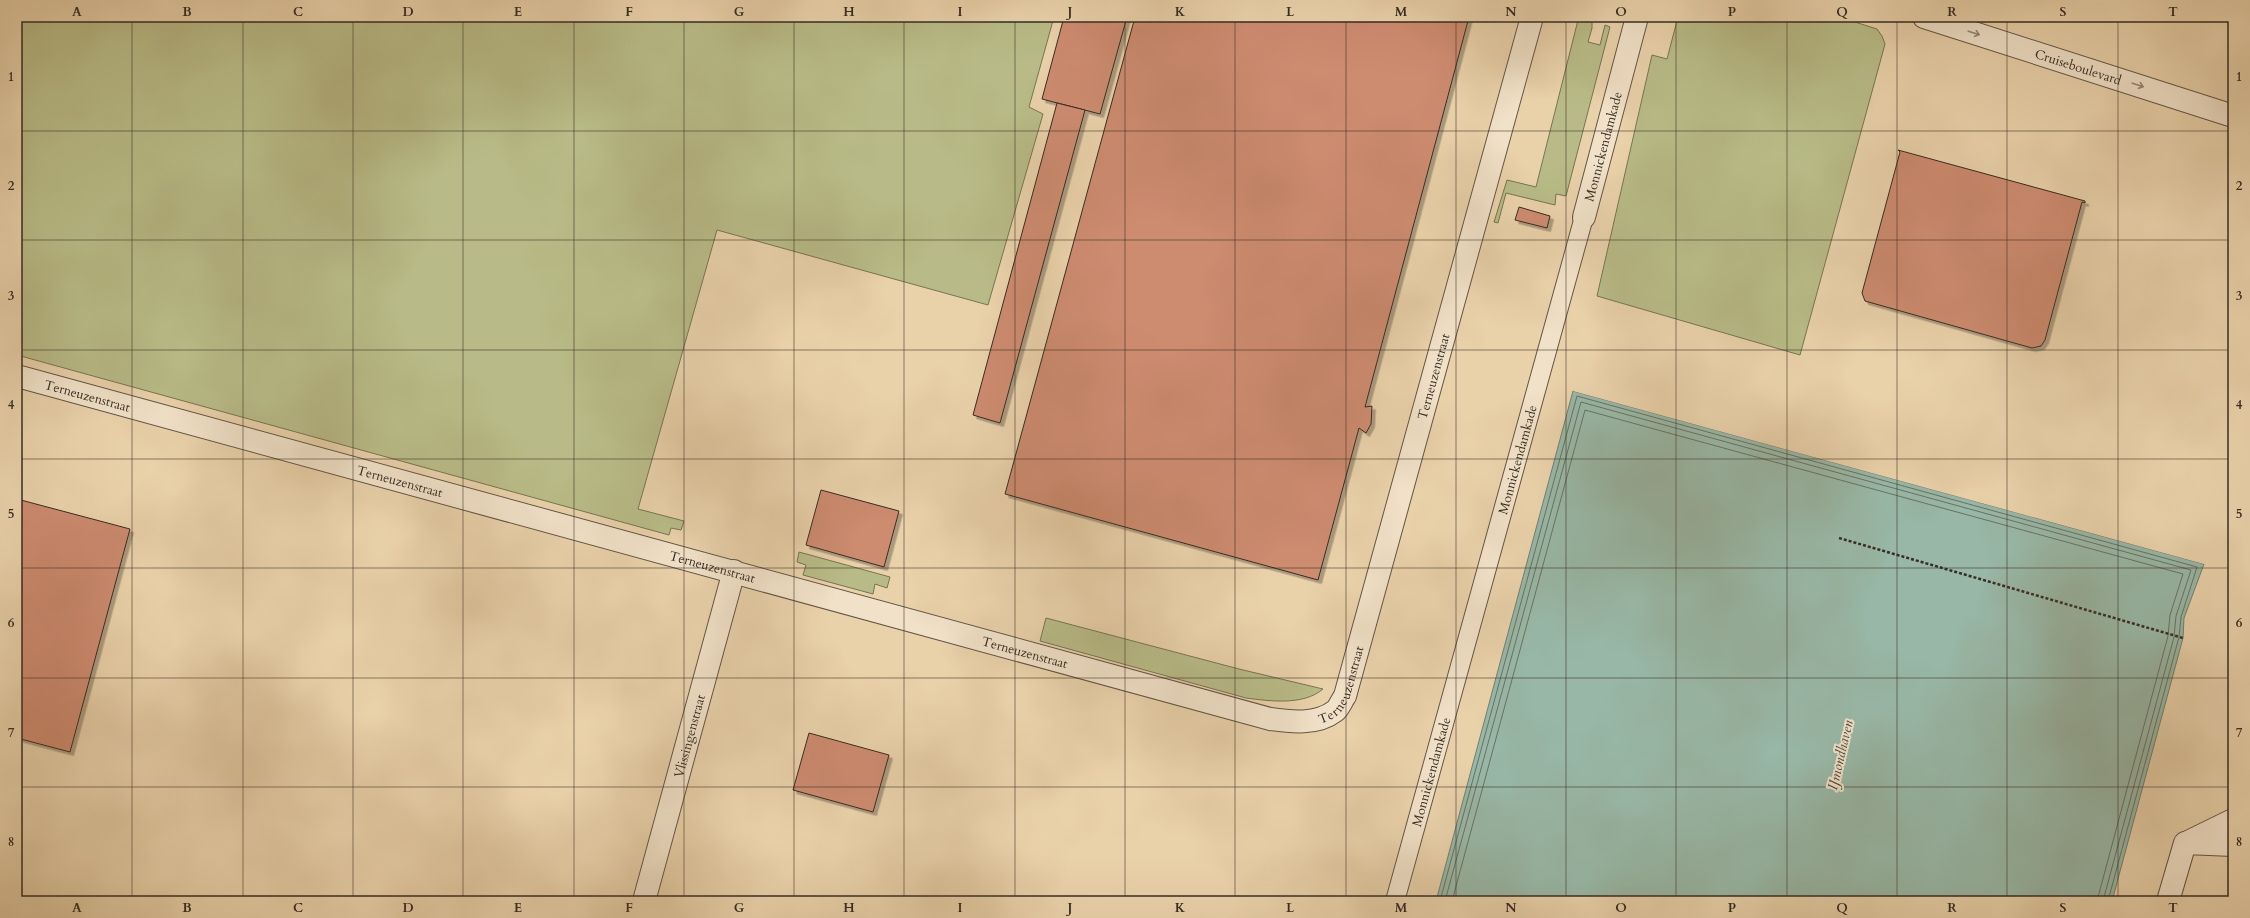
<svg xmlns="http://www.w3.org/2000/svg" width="2250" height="918" viewBox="0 0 2250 918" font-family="Cardo,serif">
<defs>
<filter id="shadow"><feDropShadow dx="3.5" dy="3.5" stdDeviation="0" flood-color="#0004"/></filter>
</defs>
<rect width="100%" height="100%" fill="#e9d1aa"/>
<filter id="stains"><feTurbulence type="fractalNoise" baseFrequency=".005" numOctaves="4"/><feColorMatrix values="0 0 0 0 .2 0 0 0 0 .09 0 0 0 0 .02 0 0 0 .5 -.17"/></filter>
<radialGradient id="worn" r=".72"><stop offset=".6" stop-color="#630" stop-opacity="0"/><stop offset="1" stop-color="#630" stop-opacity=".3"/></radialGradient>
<g fill="#b8bb87" stroke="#777455">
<path d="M17,17h1037l-25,90 14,7 -55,191 -271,-75 -79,279 46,12 -3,9 -10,-2 -2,7 -652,-180z"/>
<path d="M1582,17h6l4,3v8l-4,14 12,3 5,-20 5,2 -44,169 -10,-2 -1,11 -49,-12 -8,30 -4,-1 13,-42 29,7 42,-167z"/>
<path d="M1678,17h161l38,12 5,7 3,8 -85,311 -203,-59 55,-241 15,4z"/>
<path d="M799,552l91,25 -3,11 -12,-4 -2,10 -70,-19 3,-10 -9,-3z"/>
<path d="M1046,618l193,51 84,20c-20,17 -54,12 -77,9l-206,-57z"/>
</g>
<path fill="#98b7a6" stroke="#717f72" d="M1573,391l631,173 -20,54 -1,20 -71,263h-676z"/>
<path fill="#e9d1aa" d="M1574,389l630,173v2l-631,-173z"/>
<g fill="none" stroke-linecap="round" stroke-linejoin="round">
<g stroke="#677264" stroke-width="1">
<path d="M1440,901l137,-505 620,171 -16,50 -2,20 -71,264"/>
<path d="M1445,901l136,-499 610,168 -15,46 -2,21 -71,264"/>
<path d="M1452,901l133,-491 598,164 -13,41 -2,21 -71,265"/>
</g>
</g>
<g fill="#cd8b70" stroke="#362c23" filter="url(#shadow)">
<path d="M1064,17h63l-27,97 -58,-15z"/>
<path d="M1135,17h334l-104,390 7,-1 -1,18 -5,9 -7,-5 -41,152 -313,-86z"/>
<path d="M1057,103l28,7 -85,313 -27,-8z"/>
<path d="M1898,150l187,51v2l-3,-1 -37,138 -4,6 -9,2 -167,-47 -3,-8 38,-141z"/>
<path d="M1519,207l31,9 -3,12 -32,-8z"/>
<path d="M821,490l78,21 -15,56 -78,-22z"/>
<path d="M17,499l113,30 -60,223 -53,-14z"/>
<path d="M809,733l80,22 -16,57 -80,-22z"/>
</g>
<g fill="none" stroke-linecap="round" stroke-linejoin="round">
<g stroke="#635545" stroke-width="20">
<g id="lane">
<path id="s1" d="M1395,901l189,-684"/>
</g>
</g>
<g stroke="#635545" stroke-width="24">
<g id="street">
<path id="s2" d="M1924,17l309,99"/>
<path id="s3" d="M1584,217l53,-200"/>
<path id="s4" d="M17,376l1253,343c21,3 47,6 65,-8 4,-3 7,-11 10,-15l187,-679"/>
<path d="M2188,842l45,-22"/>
<path id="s5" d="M644,901l90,-330"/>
<path d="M2168,901l17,-58 48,2"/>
</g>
</g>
<path stroke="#362c23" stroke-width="2.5" stroke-dasharray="3 2" stroke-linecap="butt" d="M1839,538l344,100"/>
<use href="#lane" stroke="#f1e1c8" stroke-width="18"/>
<use href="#street" stroke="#f1e1c8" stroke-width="22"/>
</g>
<defs><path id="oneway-shaft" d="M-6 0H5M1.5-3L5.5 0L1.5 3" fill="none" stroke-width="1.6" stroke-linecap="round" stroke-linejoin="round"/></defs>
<g stroke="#948676">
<use href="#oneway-shaft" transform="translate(1974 33) rotate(18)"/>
<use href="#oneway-shaft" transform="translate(2138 85) rotate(18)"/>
</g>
<path fill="none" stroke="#362c23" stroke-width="1" stroke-opacity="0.55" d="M132,17v884M243,17v884M353,17v884M463,17v884M574,17v884M684,17v884M794,17v884M904,17v884M1015,17v884M1125,17v884M1235,17v884M1346,17v884M1456,17v884M1566,17v884M1676,17v884M1787,17v884M1897,17v884M2007,17v884M2118,17v884M17,131h2216M17,240h2216M17,350h2216M17,459h2216M17,568h2216M17,678h2216M17,787h2216"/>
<g text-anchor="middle" stroke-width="4" stroke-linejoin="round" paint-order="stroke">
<g font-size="13" fill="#362c23" stroke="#f1e1c8">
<text dy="5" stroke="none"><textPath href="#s2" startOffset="162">Cruiseboulevard</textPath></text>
<text dy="5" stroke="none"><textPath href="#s3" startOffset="73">Monnickendamkade</textPath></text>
<text dy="5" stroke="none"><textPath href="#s4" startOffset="1716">Terneuzenstraat</textPath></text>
<text dy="5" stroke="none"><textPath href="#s4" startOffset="73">Terneuzenstraat</textPath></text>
<text dy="5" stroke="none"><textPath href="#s1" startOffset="458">Monnickendamkade</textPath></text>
<text dy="5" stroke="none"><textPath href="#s4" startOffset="397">Terneuzenstraat</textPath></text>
<text dy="5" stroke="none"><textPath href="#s4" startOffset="721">Terneuzenstraat</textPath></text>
<text dy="5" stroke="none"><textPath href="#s4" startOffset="1045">Terneuzenstraat</textPath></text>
<text dy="5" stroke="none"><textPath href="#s4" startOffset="1392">Terneuzenstraat</textPath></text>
<text dy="5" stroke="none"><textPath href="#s5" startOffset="171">Vlissingenstraat</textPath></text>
<text dy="5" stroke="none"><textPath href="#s1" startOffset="134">Monnickendamkade</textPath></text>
</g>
<g font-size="14" font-style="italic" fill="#4a483d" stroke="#f1e1c8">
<text transform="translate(1840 755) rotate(-77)" y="5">IJmondhaven</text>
</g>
</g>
<rect width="2250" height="918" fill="none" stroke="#e9d1aa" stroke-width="44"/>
<rect x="22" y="22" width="2206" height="874" fill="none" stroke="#362c23" stroke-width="1.5"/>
<g font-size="13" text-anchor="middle" font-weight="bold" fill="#362c23">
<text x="77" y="16">A</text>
<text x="187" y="16">B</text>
<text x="298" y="16">C</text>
<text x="408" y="16">D</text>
<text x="518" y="16">E</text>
<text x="629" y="16">F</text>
<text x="739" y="16">G</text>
<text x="849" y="16">H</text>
<text x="960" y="16">I</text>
<text x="1070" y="16">J</text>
<text x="1180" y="16">K</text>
<text x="1290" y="16">L</text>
<text x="1401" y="16">M</text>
<text x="1511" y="16">N</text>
<text x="1621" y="16">O</text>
<text x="1732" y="16">P</text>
<text x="1842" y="16">Q</text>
<text x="1952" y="16">R</text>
<text x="2063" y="16">S</text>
<text x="2173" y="16">T</text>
<text x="11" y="81">1</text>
<text x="2239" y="81">1</text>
<text x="11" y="190">2</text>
<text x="2239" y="190">2</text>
<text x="11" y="300">3</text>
<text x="2239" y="300">3</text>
<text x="11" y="409">4</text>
<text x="2239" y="409">4</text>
<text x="11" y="518">5</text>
<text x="2239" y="518">5</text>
<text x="11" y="627">6</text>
<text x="2239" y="627">6</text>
<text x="11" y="737">7</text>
<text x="2239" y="737">7</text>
<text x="11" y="846">8</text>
<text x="2239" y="846">8</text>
<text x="77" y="912">A</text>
<text x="187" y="912">B</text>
<text x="298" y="912">C</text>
<text x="408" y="912">D</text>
<text x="518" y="912">E</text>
<text x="629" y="912">F</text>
<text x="739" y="912">G</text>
<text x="849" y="912">H</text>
<text x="960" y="912">I</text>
<text x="1070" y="912">J</text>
<text x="1180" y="912">K</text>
<text x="1290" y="912">L</text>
<text x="1401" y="912">M</text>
<text x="1511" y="912">N</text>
<text x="1621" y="912">O</text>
<text x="1732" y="912">P</text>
<text x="1842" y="912">Q</text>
<text x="1952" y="912">R</text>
<text x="2063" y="912">S</text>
<text x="2173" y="912">T</text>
</g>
<rect width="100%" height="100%" filter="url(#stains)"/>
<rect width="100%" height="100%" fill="url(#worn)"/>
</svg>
